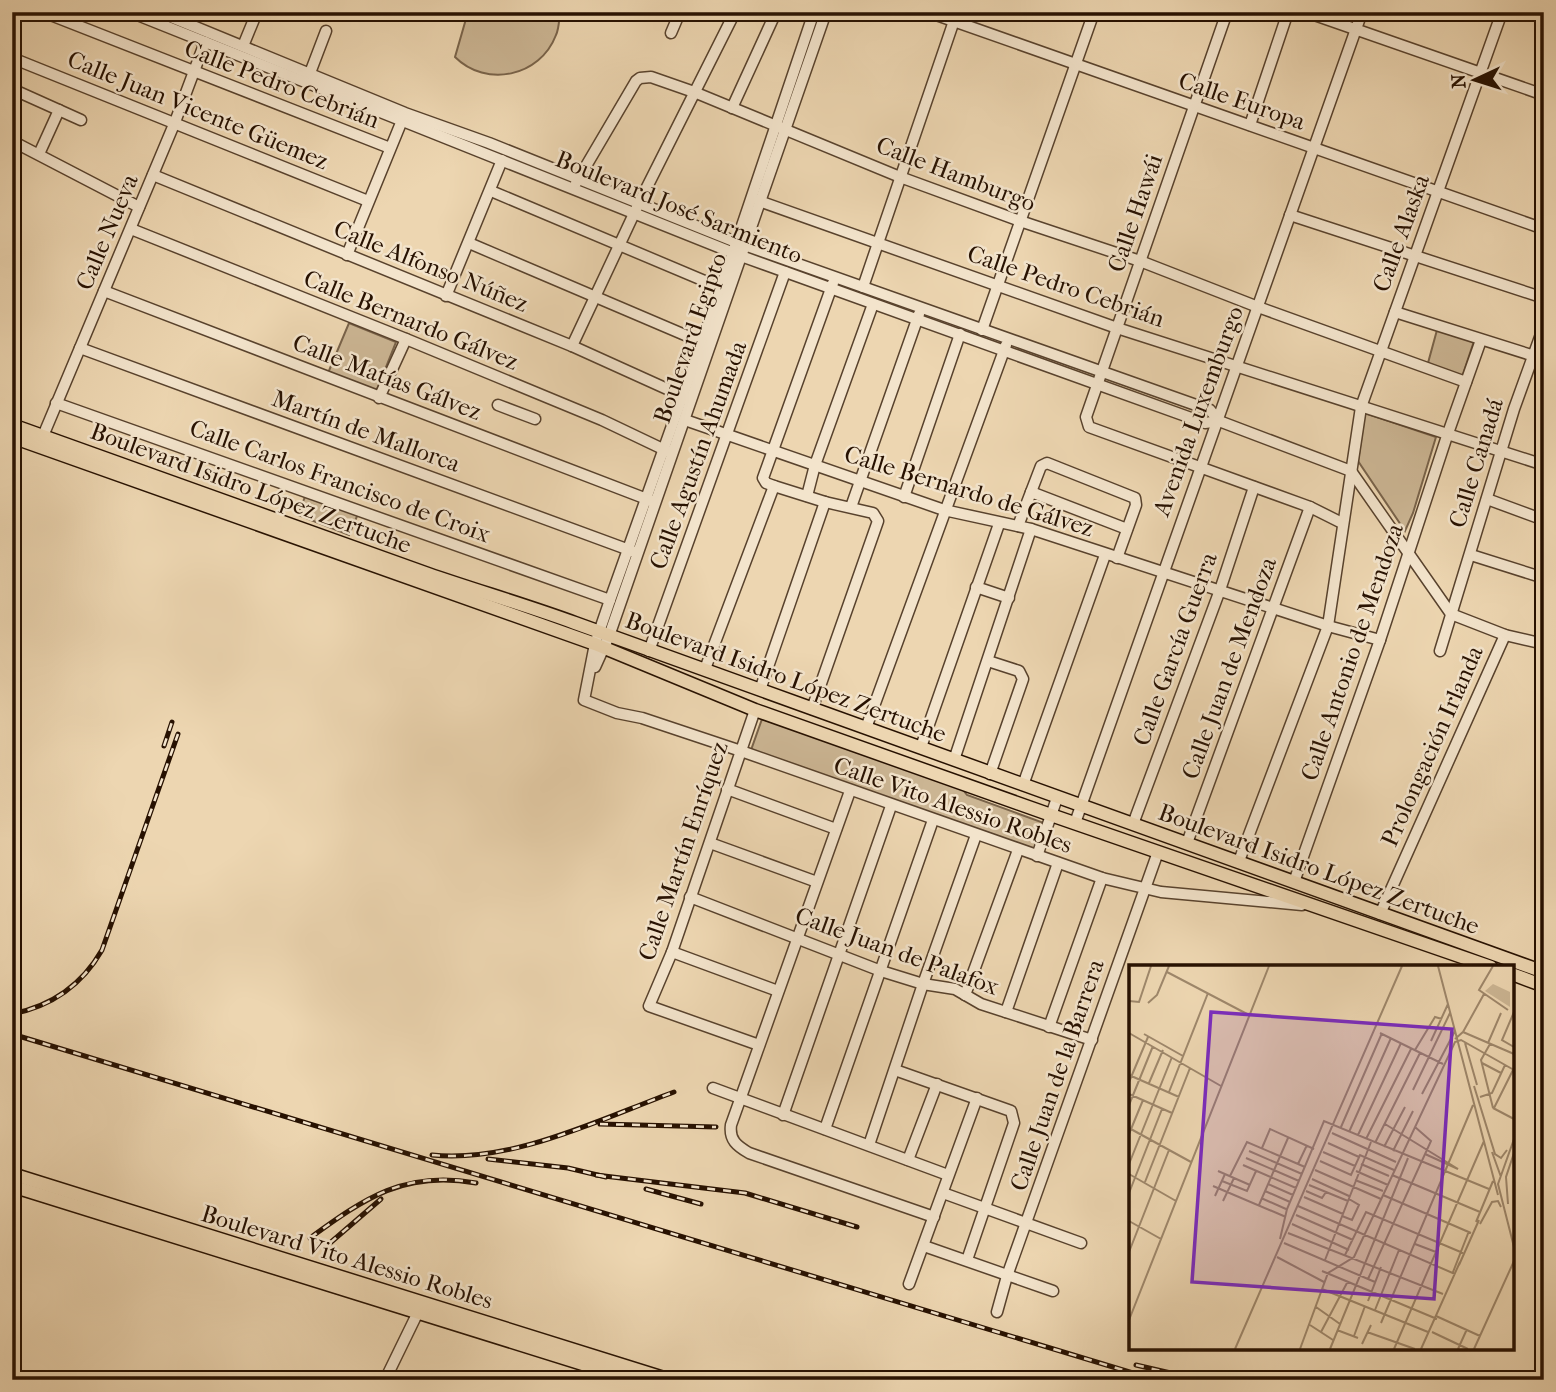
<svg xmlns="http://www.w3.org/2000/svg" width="1556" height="1392" viewBox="0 0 1556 1392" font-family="'IM FELL French Canon',serif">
<rect width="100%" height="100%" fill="#edd6b1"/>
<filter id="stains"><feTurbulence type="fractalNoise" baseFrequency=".00286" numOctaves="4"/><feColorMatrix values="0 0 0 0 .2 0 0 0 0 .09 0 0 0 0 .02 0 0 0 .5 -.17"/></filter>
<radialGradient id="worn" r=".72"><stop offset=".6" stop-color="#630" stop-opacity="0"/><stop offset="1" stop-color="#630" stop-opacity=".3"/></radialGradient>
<g fill="#cbb593" stroke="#79634a" stroke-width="2">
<path d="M468,12h92v1c-1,7 -1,16 -4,22 -16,42 -70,53 -101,22z"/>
<path d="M349,323l47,19 -20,50 -48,-19z"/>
<path d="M1437,330l37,11 -12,36 -34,-14z"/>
<path d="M1365,413l71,24 -23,76 -8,18 -47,-70z"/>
<path d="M306,494l52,20 -9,21 -51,-20z"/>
<path d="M762,719l198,67 7,9 77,28 -9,27 -285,-97z"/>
</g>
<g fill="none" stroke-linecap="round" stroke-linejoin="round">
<g stroke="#58422d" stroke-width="13">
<g id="minor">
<path d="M43,12l347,136"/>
<path d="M130,12l611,244 464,167 14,-2 132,50 100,143 54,21 39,9"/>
<path d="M159,12l246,101 84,30 247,99 474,168 9,11"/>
<path d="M814,12l-93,276 -111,312 -15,44 -11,56 33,13 25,5 99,33 361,127 59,14 141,13"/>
<path d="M928,12l616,217"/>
<path d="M1227,12l-141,405 3,10 221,80 32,16"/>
<path d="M1306,12l238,83"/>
<path d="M671,33l9,-21"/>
<path d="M243,46l14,-34"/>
<path d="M12,58l356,143"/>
<path d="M310,73l16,-42"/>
<path d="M12,89l69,31"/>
<path d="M732,108l44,-96"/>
<path d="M1250,125l38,-113"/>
<path d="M12,141l127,66"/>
<path d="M39,154l20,-44"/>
<path d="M153,175l419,171 115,52"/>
<path d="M576,183l60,-102 4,-3 11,-1 43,15 206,85 120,44 120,40 118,46 208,75"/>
<path d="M491,191l235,99"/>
<path d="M759,201l358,127 427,137"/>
<path d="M1290,215l254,83"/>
<path d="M131,229l275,110 196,81 65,31"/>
<path d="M469,243l237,101"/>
<path d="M347,255l56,-137"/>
<path d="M863,287l94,-275"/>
<path d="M104,291l548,210"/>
<path d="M446,296l56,-136"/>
<path d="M1395,312l149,47"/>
<path d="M982,330l112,-318"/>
<path d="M572,346l67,-143 96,-191"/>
<path d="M80,348l552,203"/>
<path d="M379,398l27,-59"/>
<path d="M56,403l554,197"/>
<path d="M498,405l37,14"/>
<path d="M685,420l259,90 87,19 297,97 52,14"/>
<path d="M43,436l132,-314 30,-80"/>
<path d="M1031,492l96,37"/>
<path d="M807,496l8,-31 58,-161"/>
<path d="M904,497l56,-163"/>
<path d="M1487,499l57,21"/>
<path d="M851,507l68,-193"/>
<path d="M1018,526l23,-60 6,-3 88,35 1,7 -19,53"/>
<path d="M1471,555l73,23"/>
<path d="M976,587l33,11"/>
<path d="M649,651l136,-379"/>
<path d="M1440,651l74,-242 30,-83"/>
<path d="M988,661l31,10 4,8 -33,95"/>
<path d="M595,667l14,-31 217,-624"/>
<path d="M705,669l69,-183"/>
<path d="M760,690l65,-188"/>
<path d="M812,709l66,-188 -5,-8 -48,-11 -51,-16 -8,-3 -3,-5 70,-195"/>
<path d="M755,710l-83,242 -23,54 110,39"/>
<path d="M866,728l140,-383"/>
<path d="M921,747l78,-223"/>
<path d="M954,760l77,-231"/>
<path d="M1023,785l82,-230"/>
<path d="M727,789l109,40"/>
<path d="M850,791l-119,334c-2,15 6,21 18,28l185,64"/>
<path d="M1075,823l287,-811"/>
<path d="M1133,824l87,-234 34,-103"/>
<path d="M710,843l107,39"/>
<path d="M1187,843l123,-336"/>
<path d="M1037,856l20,-58"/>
<path d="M1239,861l89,-235 33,-219 141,-395"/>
<path d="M1294,882l86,-242 67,-204 34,-96"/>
<path d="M690,897l191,74 42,13 32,5 26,15 111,36"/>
<path d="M1380,914l125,-279"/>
<path d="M672,952l106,39"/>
<path d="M965,995l53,-145"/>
<path d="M1006,1012l52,-149"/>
<path d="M1049,1027l53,-149"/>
<path d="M895,1070l116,41 3,12 -47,137"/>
<path d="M713,1088l235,87"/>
<path d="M783,1115l108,-309"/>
<path d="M825,1129l108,-309"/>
<path d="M869,1145l54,-161 53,-149"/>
<path d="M908,1160l29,-76"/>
<path d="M943,1193l138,50"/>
<path d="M924,1246l129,45"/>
<path d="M909,1284l68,-186"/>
<path d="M997,1312l10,-36 151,-424"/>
<path d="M385,1380l36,-74"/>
</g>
</g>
<g stroke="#271101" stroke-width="15">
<g id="major">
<path d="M12,425c139,50 278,99 416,149 49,17 98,31 147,49 323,116 645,234 969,349"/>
<path d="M12,437l583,207 160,66 296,105 440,152"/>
<path d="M1512,974l32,12"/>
<path d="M12,1174l658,206"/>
<path d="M12,1186l622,194"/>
</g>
</g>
<use href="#minor" stroke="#f3e4cc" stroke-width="10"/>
<use href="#major" stroke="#edd6b1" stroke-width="12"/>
<g stroke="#271101" stroke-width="5">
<g id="rail">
<path d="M164,746l8,-24"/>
<path d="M12,1014c40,-8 70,-29 90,-64l76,-216"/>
<path d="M12,1034l1144,346"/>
<path d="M600,1124l116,3"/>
<path d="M432,1155c81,8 166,-35 242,-63"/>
<path d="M488,1159l80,9 38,9"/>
<path d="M596,1175l149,18 112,34"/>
<path d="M646,1189l55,15"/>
<path d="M310,1238c55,-40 95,-68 166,-55"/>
<path d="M330,1243l51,-44"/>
<path d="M1136,1365l65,15"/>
</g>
</g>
<use href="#rail" stroke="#f3e4cc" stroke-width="2.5" stroke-dasharray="8" stroke-linecap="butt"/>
</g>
<g text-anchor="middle" stroke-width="5" stroke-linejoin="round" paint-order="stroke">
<g font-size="24" fill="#271101" stroke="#f3e4cc">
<text transform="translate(282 84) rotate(21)" y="8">Calle Pedro Cebrián</text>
<text transform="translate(1242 101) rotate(19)" y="8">Calle Europa</text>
<text transform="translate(198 110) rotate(22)" y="8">Calle Juan Vicente Güemez</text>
<text transform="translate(956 174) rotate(21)" y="8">Calle Hamburgo</text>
<text transform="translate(679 207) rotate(22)" y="8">Boulevard José Sarmiento</text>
<text transform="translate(1135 213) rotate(-71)" y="8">Calle Hawái</text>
<text transform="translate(107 232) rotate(-67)" y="8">Calle Nueva</text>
<text transform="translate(1401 233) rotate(-70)" y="8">Calle Alaska</text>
<text transform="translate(431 266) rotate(22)" y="8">Calle Alfonso Núñez</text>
<text transform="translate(1066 286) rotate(19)" y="8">Calle Pedro Cebrián</text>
<text transform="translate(411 320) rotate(22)" y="8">Calle Bernardo Gálvez</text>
<text transform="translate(690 338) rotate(-71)" y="8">Boulevard Egipto</text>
<text transform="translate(387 377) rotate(21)" y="8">Calle Matías Gálvez</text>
<text transform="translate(1198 411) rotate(-70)" y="8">Avenida Luxemburgo</text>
<text transform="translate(366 431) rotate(20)" y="8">Martín de Mallorca</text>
<text transform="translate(698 455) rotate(-70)" y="8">Calle Agustín Ahumada</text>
<text transform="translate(1476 463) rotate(-73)" y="8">Calle Canadá</text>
<text transform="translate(340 481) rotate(20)" y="8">Calle Carlos Francisco de Croix</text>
<text transform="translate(251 488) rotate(20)" y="8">Boulevard Isidro López Zertuche</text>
<text transform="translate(969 491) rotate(17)" y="8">Calle Bernardo de Gálvez</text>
<text transform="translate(1175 649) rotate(-70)" y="8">Calle García Guerra</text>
<text transform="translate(1352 652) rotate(-71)" y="8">Calle Antonio de Mendoza</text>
<text transform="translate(1229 668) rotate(-70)" y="8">Calle Juan de Mendoza</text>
<text transform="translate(786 677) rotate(20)" y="8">Boulevard Isidro López Zertuche</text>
<text transform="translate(1432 746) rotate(-66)" y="8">Prolongación Irlanda</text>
<text transform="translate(953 805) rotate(19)" y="8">Calle Vito Alessio Robles</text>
<text transform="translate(683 851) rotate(-71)" y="8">Calle Martín Enríquez</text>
<text transform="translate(1319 869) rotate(20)" y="8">Boulevard Isidro López Zertuche</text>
<text transform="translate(897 951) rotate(20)" y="8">Calle Juan de Palafox</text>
<text transform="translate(1057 1075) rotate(-71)" y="8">Calle Juan de la Barrera</text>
<text transform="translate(347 1257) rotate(17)" y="8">Boulevard Vito Alessio Robles</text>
</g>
</g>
<g transform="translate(1129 965)">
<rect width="385" height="385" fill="#edd6b1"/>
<path d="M364,19l17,8v15l-25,-16z" fill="#cbb593"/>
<path fill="none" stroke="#9e876b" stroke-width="2" d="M309,1l60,229M364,1l-14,24 29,20M38,7l82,43M0,36l10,1 12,-36M19,38l9,-8 12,-29M385,47l-12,28 12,7M334,67l21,-38M0,68l92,53M251,68l63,31M15,69l39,22M326,74l8,-7 51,22M302,76l17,-37M336,78l12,42M359,78l13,-30M361,79l-9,16 12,48M286,85l20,-33 7,2M353,98l19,10M0,110l50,22M0,117l19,-45M20,118l14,-33M345,121l21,68 6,4 6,-8M284,125l37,-77M40,127l39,-99M0,129l43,19M293,129l33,-63M351,132l12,-4 13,-28M0,140l24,-59M364,143l21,11M365,143l19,-38M256,159l73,45 -33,-15M212,162l41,-94M0,163l62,34M220,167l42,-94M203,168l64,29M0,169l14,-34M229,170l43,-92M237,174l45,-90M385,174l-16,45 16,63M199,178l31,14M246,178l45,-90M255,182l21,-40M133,183l8,-19 44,20M120,186l53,23M264,186l20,-40M194,187l32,14M363,187l9,25M117,193l53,23M191,196l31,14 9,-20 34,15M0,199l43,-107M169,199l9,-19M232,199l28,12M114,200l53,23M186,205l66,29M89,206l32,14M227,206l32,14M0,209l47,27M263,210l88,37M101,211l17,-34 58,25M183,214l37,17M226,215l28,11M93,216l25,10 9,-20M16,217l45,-114M139,219l25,11M180,220l39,16M84,221l73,31M136,226l25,11M177,226l16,7 4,-6M0,228l33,-84M254,230l88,38M86,231l10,-22M175,232l39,17M132,233l25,11M94,236l11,-23M379,239l-2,-27 8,-24M130,240l29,-67M169,241l157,68M167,250l57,25M213,251l10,4 7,-15 -10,-6M0,256l32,18M347,257l17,-41M163,259l57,26M351,259l12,-22 6,-1 3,6M159,268l155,61M151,274l7,-30 37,-88 165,68M155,278l91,39M286,279l21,8M0,287l40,-102M216,290l21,-43 97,41M148,292l47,25M196,295l46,-118M330,300l20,-45M193,306l115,48M324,307l16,-41M239,314l63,-138 -16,-14M193,324l106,43M239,336l13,-34M187,342l24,17M246,345l24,-60M307,351l44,20M0,355l140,-354M252,358l92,-218M181,360l23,15M208,365l21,8M192,367l27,-51M238,367l48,17M303,367l36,17M225,371l11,-30M233,379l9,-19M106,384l167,-383M171,384l28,-76 26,-16 101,-215 6,-2 53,30M201,384l78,-191M265,384l90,-208M292,384l39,-87M329,384l9,-20M345,384l40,-88"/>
<path fill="#7b2cbf" fill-opacity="0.15" stroke="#7b2cbf" stroke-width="3.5" d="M82,47l241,17 -18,270 -242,-17z"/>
<rect width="385" height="385" fill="none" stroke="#271101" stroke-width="3.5"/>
</g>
<rect width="1556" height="1392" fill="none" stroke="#edd6b1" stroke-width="42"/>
<rect x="14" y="14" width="1528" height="1364" fill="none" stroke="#271101" stroke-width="3.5"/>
<rect x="21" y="21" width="1514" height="1350" fill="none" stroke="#271101" stroke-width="2"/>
<g transform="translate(1475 80) rotate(266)" stroke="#f3e4cc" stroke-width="5" paint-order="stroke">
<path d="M0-5L12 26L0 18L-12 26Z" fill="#271101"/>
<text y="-10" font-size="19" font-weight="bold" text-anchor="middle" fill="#271101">N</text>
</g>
<rect width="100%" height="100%" filter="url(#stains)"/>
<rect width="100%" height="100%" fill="url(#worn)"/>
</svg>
